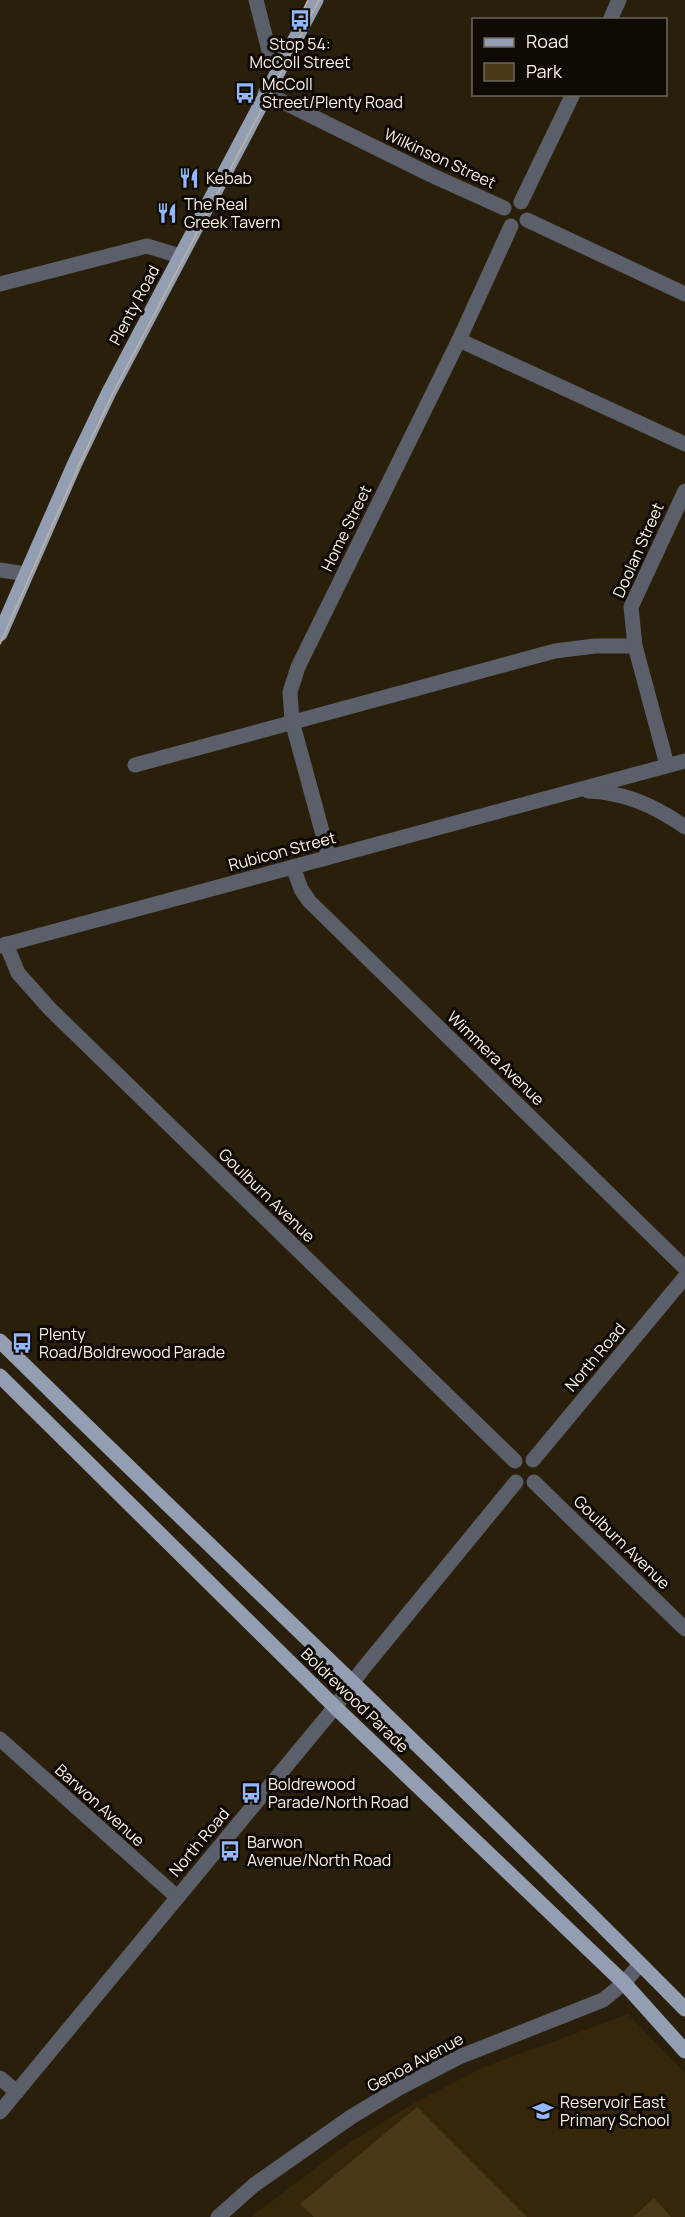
<svg xmlns="http://www.w3.org/2000/svg" width="685" height="2217" viewBox="0 0 685 2217" font-family="Manrope,sans-serif">
<rect width="100%" height="100%" fill="#2a1f0a"/>
<path fill="#37270a" d="M628,2014l57,59v144h-434l95,-72 70,-43 68,-35z"/>
<g fill="#4b3817">
<path d="M417,2107l110,110h-213l-14,-13z"/>
<path d="M654,2198l17,19h-38z"/>
</g>
<g fill="none" stroke-linecap="round" stroke-linejoin="round">
<g stroke="#5a5f69" stroke-width="15">
<path d="M256,0l13,51 13,10"/>
<path d="M610,20l9,-20"/>
<path d="M265,93l166,82 73,33"/>
<path d="M521,202l52,-108"/>
<path d="M527,220l158,74"/>
<path d="M0,284l147,-38 33,10"/>
<path d="M459,340l226,104"/>
<path d="M0,570l26,4"/>
<path d="M135,765l420,-114 40,-5h40"/>
<path d="M667,765l-32,-119 -4,-39 54,-116"/>
<path d="M588,791c36,1 69,16 97,36"/>
<path d="M329,857l-37,-136 -2,-29 8,-25 161,-327 52,-114"/>
<path d="M293,867l8,22 8,12 376,367"/>
<path d="M6,944l12,29 32,36 465,452"/>
<path d="M0,946l685,-185"/>
<path d="M533,1460l152,-183"/>
<path d="M534,1482l151,147"/>
<path d="M0,1739l177,158"/>
<path d="M0,2078l17,14"/>
<path d="M0,2112l335,-405 27,-37 154,-188"/>
<path d="M218,2217l36,-32 97,-68 48,-29 60,-31 144,-57 21,-17 16,-19"/>
</g>
<g stroke="#939eb3" stroke-width="15">
<path d="M0,634l75,-171 34,-71 207,-392"/>
<path d="M0,1341c227,224 461,441 685,668"/>
<path d="M0,1376l335,331 289,276 61,68"/>
</g>
<g stroke="#bdb4a4" stroke-width="1.5">
<path d="M296,27l12,-27"/>
<path d="M0,644l79,-179 34,-72 206,-393"/>
</g>
</g>
<defs>
<g id="bus-bare" transform="scale(1.62)"><path d="M-5-6H5V4H4V6H2V4H-2V6H-4V4H-5ZM-3.5-4V0h7V-4ZM-3.5 1.2v1.5H-2V1.2ZM2 1.2v1.5H3.5V1.2Z" fill="#92b7fd" stroke="#0f0a03" stroke-width="2.5" paint-order="stroke"/></g>
<g id="restaurant-bare" transform="scale(1.62)"><path d="M-5-6h1v4h1v-4h1v4h1v-4h1v5L-1.5 .5V6h-2V.5L-5-1ZM5-6V6H3V1.5H1.5Q1.5-4 5-6Z" fill="#92b7fd" stroke="#0f0a03" stroke-width="2.5" paint-order="stroke"/></g>
<g id="school-bare" transform="scale(1.62)"><path d="M0-5L7-2L0 1L-7-2ZM-4 1L0 2.5L4 1V4Q0 6-4 4Z" fill="#92b7fd" stroke="#0f0a03" stroke-width="2.5" paint-order="stroke"/></g>
</defs>
<g fill-rule="evenodd">
<use href="#bus-bare" x="300" y="20"/>
<use href="#bus-bare" x="245" y="93"/>
<use href="#restaurant-bare" x="189" y="178"/>
<use href="#restaurant-bare" x="167" y="213"/>
<use href="#bus-bare" x="22" y="1343"/>
<use href="#bus-bare" x="251" y="1793"/>
<use href="#bus-bare" x="230" y="1851"/>
<use href="#school-bare" x="543" y="2111"/>
</g>
<g text-anchor="middle" stroke-width="6" stroke-linejoin="round" paint-order="stroke">
<g font-size="16" fill="#fbf3e6" stroke="#0f0a03" text-anchor="start">
<text x="300" y="50" text-anchor="middle">Stop 54:<tspan x="300" dy="18">McColl Street</tspan></text>
<text x="262" y="90">McColl<tspan x="262" dy="18">Street/Plenty Road</tspan></text>
<text x="206" y="184">Kebab</text>
<text x="184" y="210">The Real<tspan x="184" dy="18">Greek Tavern</tspan></text>
<text x="39" y="1340">Plenty<tspan x="39" dy="18">Road/Boldrewood Parade</tspan></text>
<text x="268" y="1790">Boldrewood<tspan x="268" dy="18">Parade/North Road</tspan></text>
<text x="247" y="1848">Barwon<tspan x="247" dy="18">Avenue/North Road</tspan></text>
<text x="560" y="2108">Reservoir East<tspan x="560" dy="18">Primary School</tspan></text>
</g>
<g font-size="16" fill="#fbf3e6" stroke="#0f0a03">
<text transform="translate(440 158) rotate(25)" y="6">Wilkinson Street</text>
<text transform="translate(134 305) rotate(-62)" y="6">Plenty Road</text>
<text transform="translate(346 528) rotate(-64)" y="6">Home Street</text>
<text transform="translate(638 550) rotate(-66)" y="6">Doolan Street</text>
<text transform="translate(282 851) rotate(-15)" y="6">Rubicon Street</text>
<text transform="translate(496 1058) rotate(44)" y="6">Wimmera Avenue</text>
<text transform="translate(267 1195) rotate(44)" y="6">Goulburn Avenue</text>
<text transform="translate(595 1357) rotate(-50)" y="6">North Road</text>
<text transform="translate(622 1542) rotate(44)" y="6">Goulburn Avenue</text>
<text transform="translate(355 1700) rotate(44)" y="6">Boldrewood Parade</text>
<text transform="translate(100 1805) rotate(42)" y="6">Barwon Avenue</text>
<text transform="translate(199 1842) rotate(-50)" y="6">North Road</text>
<text transform="translate(415 2062) rotate(-28)" y="6">Genoa Avenue</text>
</g>
</g>
<rect x="472" y="18" width="195" height="78" fill="#0f0a03" stroke="#6d675e" stroke-width="1.5"/>
<rect x="484" y="38" width="30" height="9" fill="#939eb3" stroke="#6d675e" stroke-width="1.5"/>
<text x="526" y="48" font-size="18" fill="#fbf3e6">Road</text>
<rect x="484" y="63" width="30" height="18" fill="#4b3817" stroke="#6d675e" stroke-width="1.5"/>
<text x="526" y="78" font-size="18" fill="#fbf3e6">Park</text>
</svg>
